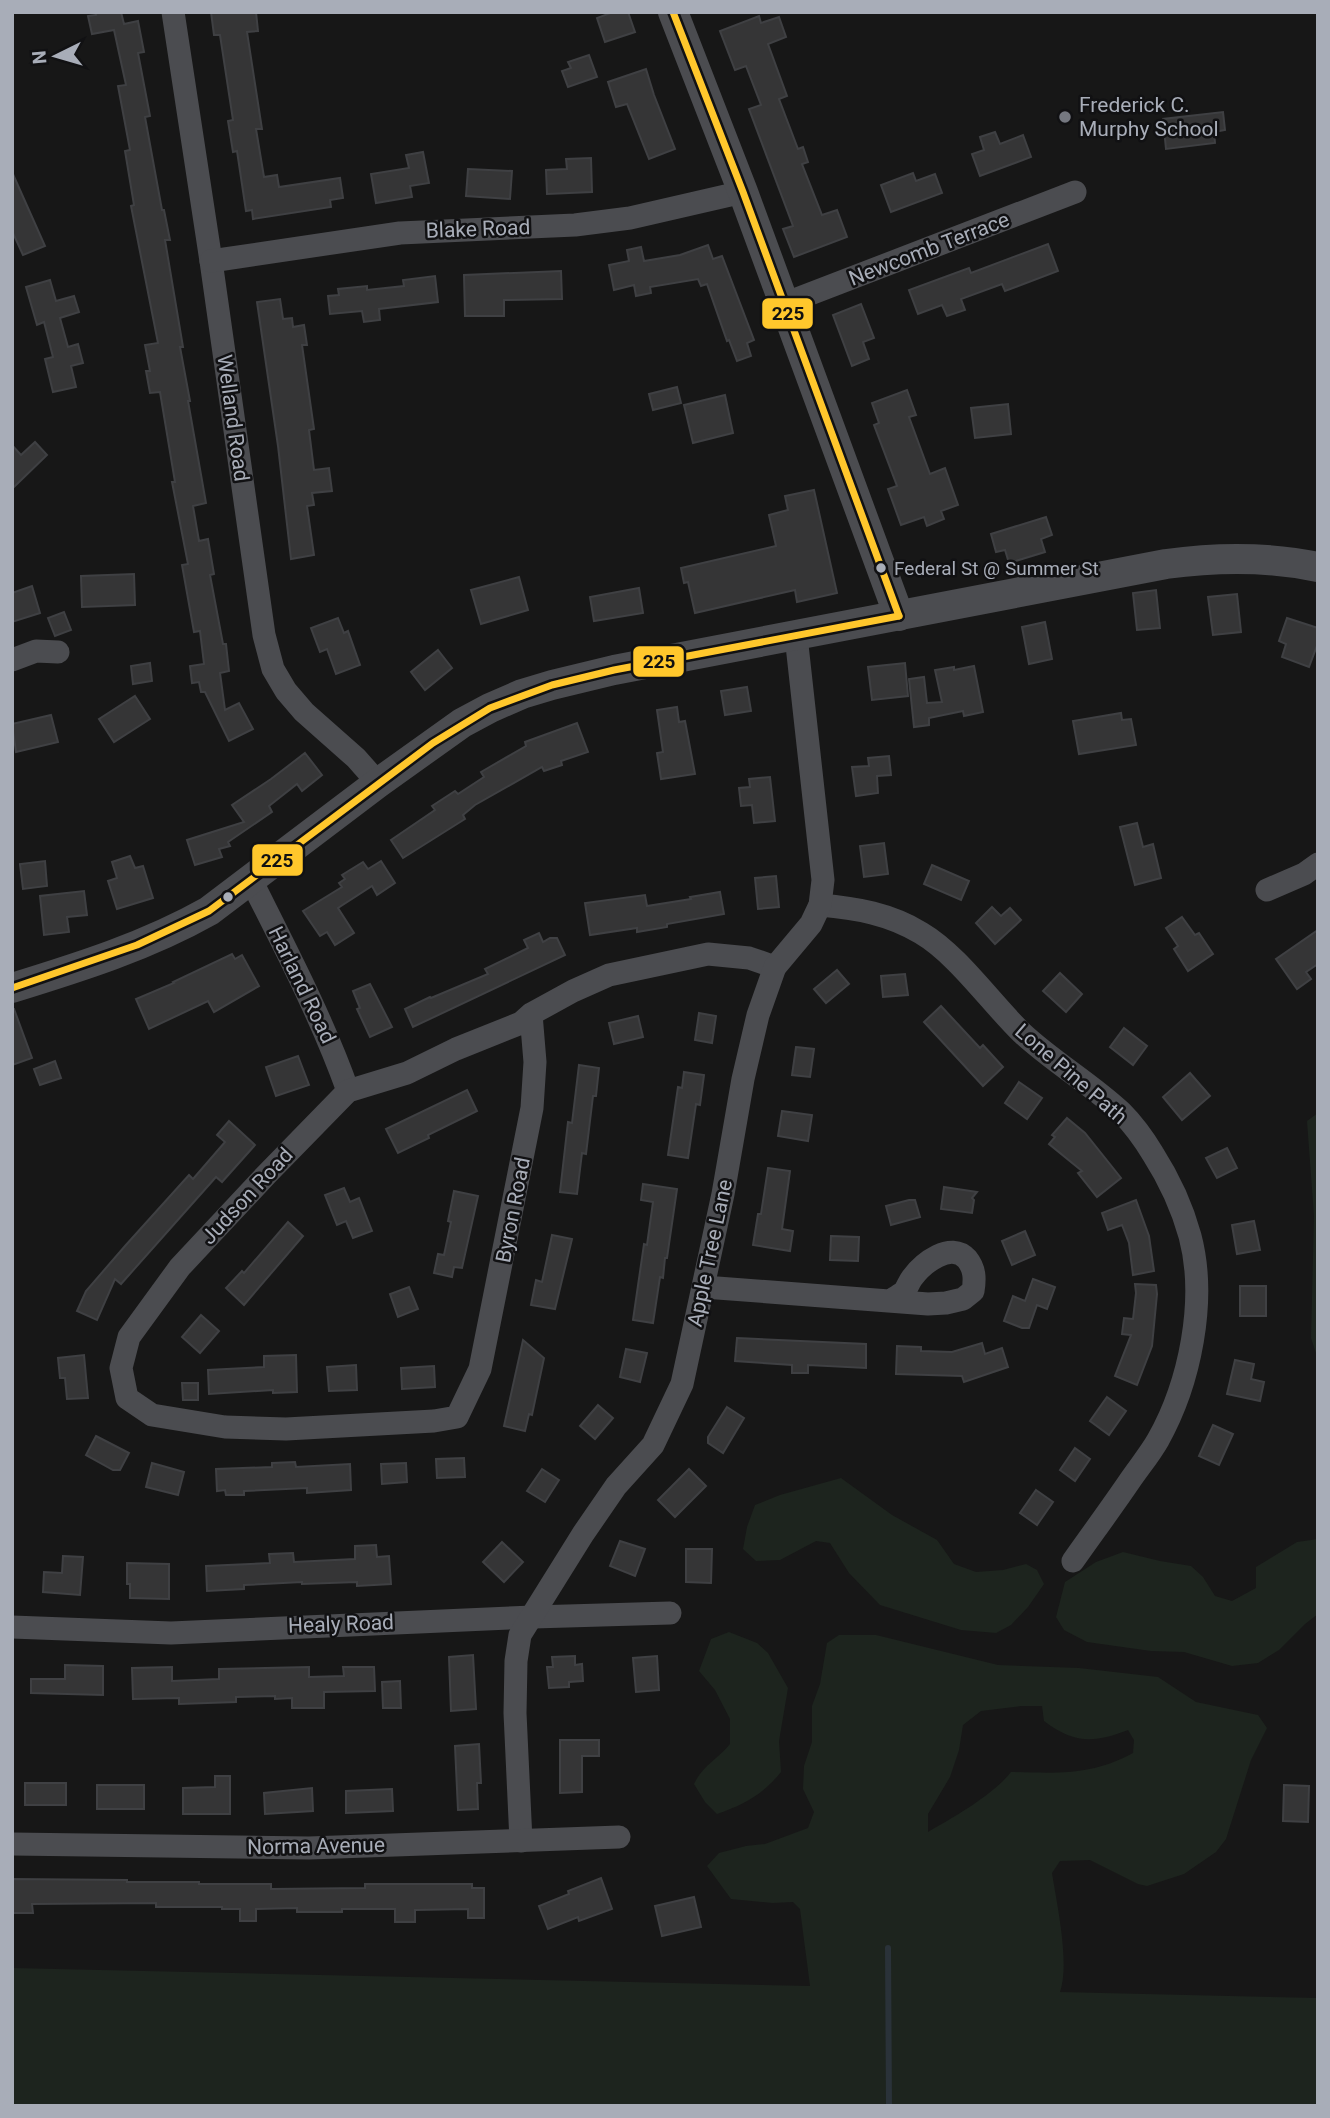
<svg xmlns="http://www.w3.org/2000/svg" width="1330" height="2118" viewBox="0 0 1330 2118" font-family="Roboto,sans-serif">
<rect width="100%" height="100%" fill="#171717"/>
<g fill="#1d241e" fill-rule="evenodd">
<path d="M1318,1113v246l-7,-21 3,-122 -7,-95z"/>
<path d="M841,1478l51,37 45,25 17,24 22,8 27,-2 23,-6 11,6 7,14 -16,23 -17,18 -15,8 -35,-3 -81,-25 -31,-32 -19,-30 -14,-2 -36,19 -24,1 -13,-12 4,-22 8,-22 25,-10z"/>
<path d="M1318,1539v75l-13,10 -26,26 -21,13 -26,3 -48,-14 -33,-1 -64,-9 -23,-12 -8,-13 9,-35 31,-20 27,-10 37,9 31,5 12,11 12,19 17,5 24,-13v-21l41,-25z"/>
<path d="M729,1632l28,11 11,10 20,35 -9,53 2,31c-19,23 -36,32 -64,42l-12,-12 -11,-18c8,-18 24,-25 36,-40v-25l-15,-29 -16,-19 12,-32z"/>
<path d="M839,1635h37l122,30 81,3 79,9 38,25 62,13 9,13 -16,32 -25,79 -10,13 -32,22 -37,12 -9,-2 -48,-24 -30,1 -8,12c5,32 18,90 8,119l258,6v108h-1306v-138l798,18 -10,-77 -7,-7 -20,1 -42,-4 -24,-33 12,-13 27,-7 19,-2 43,-16 6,-16 -11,-23 1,-23 8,-24v-36l8,-22 7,-41zM1021,1706h21l2,15c30,23 51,22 84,9l6,10 -1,13c-43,23 -74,20 -122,19 -18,23 -57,45 -83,60v-18l22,-37 9,-27 4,-25 18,-14z"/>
</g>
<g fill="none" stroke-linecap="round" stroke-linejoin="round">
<path stroke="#2a3239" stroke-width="6" d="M888,1948l1,158"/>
</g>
<g fill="#353536" stroke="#3f4043" stroke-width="2">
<path d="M95,12h26l3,12 14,-3 6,31 -6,1 12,63 -5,1 17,93h2l6,30h-5l18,107h-3l10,54h-2l18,102 -13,3 6,35 9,-2 6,35 -4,1 13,69h3l3,27 -9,2 5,37 14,-7 14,26 -24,12 -24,-49h-4l-2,-10 -7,1 -2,-17 14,-2 -4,-33 -6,1 -12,-67 6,-1 -16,-82h3l-15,-90 -10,1 -4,-22h4l-5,-26 13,-2 -27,-137 3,-1 -9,-54 5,-1 -12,-64 8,-1 -12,-55 -22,4 -4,-18 8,-1z"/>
<path d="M211,12h45l2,19 -11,1 15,97h-6l8,48 13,-2 2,12 61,-9 3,20 -13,2 1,7 -78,12 -1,-9 -6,1 -9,-60 -4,1 -5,-31 5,-1 -13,-85h-6z"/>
<path d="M613,12h15l7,20 -30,10 -8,-24z"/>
<path d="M759,16l2,7 18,-6 7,20 -18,7 19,52 -8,3 19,50 5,-2 5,15 -6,2 20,51 15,-5 10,27 -53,20 -11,-28 10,-3 -44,-117 12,-4 -15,-39 -11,4 -15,-39z"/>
<path d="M589,55l8,22 -29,10 -6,-16 9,-3 -3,-6z"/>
<path d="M646,69l8,26 21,54 -26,10 -22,-55 -11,3 -8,-25z"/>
<path d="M1223,112l2,18 -11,2 1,11 -49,6 -3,-30z"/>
<path d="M995,132l5,12 23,-9 8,22 -51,19 -8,-22 12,-4 -4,-13z"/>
<path d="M423,152l6,31 -19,3 2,11 -36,6 -5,-29 38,-6 -3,-13z"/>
<path d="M591,158l1,34 -45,2 -1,-24 21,-1 -1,-10z"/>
<path d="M468,169l44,2 -2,28 -44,-3z"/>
<path d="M12,172l33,74 -22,9 -11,-24z"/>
<path d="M913,173l3,8 19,-7 7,19 -51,19 -10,-27z"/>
<path d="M1048,244l10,27 -53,20 -3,-7 -41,15 4,11 -18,6 -5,-11 -24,9 -9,-24 60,-22 2,5z"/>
<path d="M708,245l5,14 9,-3 32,84 -7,3 4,13 -14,5 -8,-21 -2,1 -20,-57 -6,2 -3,-7 -48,8 1,6 -15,3 -2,-11 -20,5 -5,-25 20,-4 -2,-11 14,-3 3,14 36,-6z"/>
<path d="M561,271l1,28 -58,1v16h-39l-1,-41z"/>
<path d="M435,276l3,26 -59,7 1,11 -16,2 -2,-11 -32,3 -2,-18 11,-1 -1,-6 29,-3v4l37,-4 -1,-6z"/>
<path d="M50,280l6,21 18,-5 5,16 -19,6 8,29 10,-3 5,19 -12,3 5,21 -23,5 -8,-33 8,-2 -9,-35 -7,3 -11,-38z"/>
<path d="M280,299l3,20 9,-1 1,9 11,-2 3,20h-5l12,84 -5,1 5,40 15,-2 3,23 -20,2 2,12 -7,1 7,49 -23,4 -13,-113 -21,-144z"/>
<path d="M861,304l13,34 -11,4 6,17 -17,7 -19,-51z"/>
<path d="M677,387l4,16 -28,7 -4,-16z"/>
<path d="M907,390l9,25 -7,2 21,57 15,-6 13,37 -17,6 3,8 -17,7 -3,-9 -23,8 -13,-36 9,-3 -23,-61 5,-2 -7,-20z"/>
<path d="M725,395l8,38 -40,10 -9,-38z"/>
<path d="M1008,404l3,30 -36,4 -4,-30z"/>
<path d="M35,442l12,13 -35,34v-44l9,10z"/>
<path d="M814,490l23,103 -40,9 -2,-12 -100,23 -7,-31 -4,1 -3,-15 95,-22 -7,-31 19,-5 -3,-14z"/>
<path d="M1046,517l6,18 -11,4 4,13 -36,11 -4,-13 -9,2 -5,-18z"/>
<path d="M134,574l1,31 -53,2 -1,-31z"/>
<path d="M519,577l9,33 -47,14 -10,-34z"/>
<path d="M32,586l8,27 -28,9v-29z"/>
<path d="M639,588l4,25 -49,8 -4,-24z"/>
<path d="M1156,590l4,38 -23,2 -4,-37z"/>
<path d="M1237,594l4,38 -28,3 -5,-38z"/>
<path d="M64,612l7,18 -16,6 -7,-18z"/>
<path d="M338,618l6,15 4,-2 12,34 -24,9 -9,-25 -7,3 -9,-24z"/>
<path d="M1287,618l31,10v15l-9,24 -27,-10 4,-13 -7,-3z"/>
<path d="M1045,622l7,37 -23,5 -7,-37z"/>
<path d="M438,650l14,18 -27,22 -14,-18z"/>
<path d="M150,663l2,18 -19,3 -2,-18z"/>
<path d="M905,663l3,33 -36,4 -4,-33z"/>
<path d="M974,666l9,46 -19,4 -1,-5 -34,7v7l-15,2 -5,-48 15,-2 3,26 15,-1 -7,-32 19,-3v3z"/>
<path d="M747,687l4,24 -26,4 -4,-24z"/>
<path d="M135,696l15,23 -36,23 -15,-23z"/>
<path d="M677,707l2,15 6,-1 10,53 -34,5 -4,-26 6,-1 -6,-42z"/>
<path d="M1121,713l1,7 9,-1 5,26 -57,9 -6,-33z"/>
<path d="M51,715l7,27 -42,10 -4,-28z"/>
<path d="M577,723l11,29 -27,9 1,4 -18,6 -2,-4 -67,38 -12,10 2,4 -62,39 -12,-18 44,-30 -3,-4 23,-15 3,3 26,-17 -3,-5 45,-26 -1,-4z"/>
<path d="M305,753l17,22 -20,16 -5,-7 -28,22 3,6 -44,30 2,4 -11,3 3,8 -27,8 -8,-25 57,-18 -12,-17 39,-26z"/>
<path d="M889,756l2,19 -14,1 1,17 -22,3 -4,-29 17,-1 -1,-8z"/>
<path d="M770,777l5,44 -21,2 -2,-18 -11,1 -2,-18 11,-1 -1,-8z"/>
<path d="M1137,823l6,24 10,-3 8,34 -26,7 -15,-58z"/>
<path d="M884,843l4,31 -24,3 -4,-31z"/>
<path d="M130,856l5,12 8,-2 10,32 -36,11 -9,-28 9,-3 -5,-16z"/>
<path d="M45,861l2,25 -24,3 -3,-25z"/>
<path d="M381,861l14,22 -18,12 -5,-9 -34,22 16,25 -19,12 -8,-13 -7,4 -17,-25 39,-24 -3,-4 6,-4 -3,-4 21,-13 5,7z"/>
<path d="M932,865l37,16 -8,19 -37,-16z"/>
<path d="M776,876l3,31 -21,2 -3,-31z"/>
<path d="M84,891l3,24 -20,2 2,15 -25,3 -4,-39z"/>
<path d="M720,892l4,22 -57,10v3l-30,5v-4l-47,7 -5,-32 60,-8 2,11 44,-7 -1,-2z"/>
<path d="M992,907l9,9 9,-8 11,12 -26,24 -19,-21z"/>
<path d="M1182,917l13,18 4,-2 14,21 -25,17 -14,-22 4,-3 -12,-18z"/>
<path d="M1318,930v34l-12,8 5,7 -14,10 -21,-30z"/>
<path d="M539,933l4,9 7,-4h7l8,17 -152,72 -8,-18 25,-12 1,1 57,-24 -3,-5 43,-21 -4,-8z"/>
<path d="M232,954l3,5 7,-4 17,31 -45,26 -6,-11 -59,28 -13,-30 38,-16 -1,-1z"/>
<path d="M837,970l12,14 -23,19 -12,-14z"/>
<path d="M1060,973l22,21 -16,18 -23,-21z"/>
<path d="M905,974l3,21 -25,2 -2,-21z"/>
<path d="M370,984l22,43 -22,10 -13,-28 3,-1 -7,-17z"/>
<path d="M941,1006l39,42 3,-3 20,22 -20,19 -59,-64z"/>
<path d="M12,1009h2l18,49 -20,7z"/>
<path d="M699,1013l17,3 -4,27 -17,-3z"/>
<path d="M638,1016l5,21 -29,7 -5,-21z"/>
<path d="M1124,1028l23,18 -14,19 -23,-18z"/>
<path d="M796,1047l18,2 -4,28 -18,-2z"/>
<path d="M298,1056l11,29 -33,11 -10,-29z"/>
<path d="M55,1061l6,17 -21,7 -6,-16z"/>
<path d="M579,1065l20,3 -3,28h-3l-7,58 -4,-1 -5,41 -17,-2 8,-70 4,1z"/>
<path d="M684,1072l20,3 -4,30 -4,-1 -8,54 -20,-3 10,-68 4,1z"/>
<path d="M1190,1073l20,23 -28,24 -19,-23z"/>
<path d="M1019,1082l23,16 -15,21 -22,-16z"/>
<path d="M467,1090l10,21 -49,24 1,3 -31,15 -12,-24z"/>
<path d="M782,1111l30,4 -4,26 -30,-5z"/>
<path d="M1067,1118l18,15 36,45 -24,19 -19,-24 4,-2 -33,-27 6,-7 -3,-2z"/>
<path d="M229,1121l26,24 -33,37 -6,-5 -95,107 -6,-5 -18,41 -20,-9 9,-20 39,-45 64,-71 4,4 32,-37 -8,-7z"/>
<path d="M1227,1148l10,20 -20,10 -11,-20z"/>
<path d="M768,1168l22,3 -8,58 11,2 -3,20 -37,-6 5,-31h3z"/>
<path d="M643,1184l34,5 -10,69h-2l-2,20 -3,-1 -7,46 -20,-3 11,-76 3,1 6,-43 -12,-2z"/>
<path d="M944,1187l33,5 -5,6 2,2 -2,13 -31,-4z"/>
<path d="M344,1188l6,14 9,-4 13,33 -19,7 -7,-17 -9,4 -12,-30z"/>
<path d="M454,1191l24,5 -16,72 -8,-1 -2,10 -18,-4 4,-19 6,1 7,-33 -3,-1z"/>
<path d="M909,1200h6l5,17 -29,8 -5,-19z"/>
<path d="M1136,1200l13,36 5,35 -21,4 -4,-32 -7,-18 -14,5 -6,-17z"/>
<path d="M1254,1221l6,29 -23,4 -5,-29z"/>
<path d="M288,1222l15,14 -59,69 -18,-17 16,-17 2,2z"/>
<path d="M1025,1231l10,24 -23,10 -10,-24z"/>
<path d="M552,1235l20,4 -17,70 -24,-4 5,-25 6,2z"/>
<path d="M831,1236l28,1 -1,24 -28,-1z"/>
<path d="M1033,1279l22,8 -8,22 -10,-4 -8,23h-7l-18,-7 9,-25 12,5z"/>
<path d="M1135,1284l21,1 1,9 -5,52 -15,39 -22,-9 16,-41 -9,-1 2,-16 9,1 3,-26z"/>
<rect x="1240" y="1286" width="26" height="30"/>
<path d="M409,1287l9,22 -20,8 -8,-23z"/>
<path d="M201,1315l18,16 -19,22 -18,-16z"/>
<path d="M737,1338l129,6v24l-58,-3v8h-16v-8l-57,-4z"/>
<path d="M523,1340l21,18 -12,57 -3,-1 -4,17 -21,-5z"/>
<path d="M982,1343l3,11 17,-6 6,19 -44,15 -2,-6 -66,-2 1,-28 24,1v4l31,1z"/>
<path d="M626,1349l21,4 -7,29 -20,-5z"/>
<path d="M84,1355l4,43 -21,1 -2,-21h-5l-2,-20z"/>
<path d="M296,1355l1,37 -24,1v-3l-64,4 -1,-24 56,-3v-11z"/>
<path d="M1235,1360l19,4 -3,15 13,3 -4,19 -33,-7z"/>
<path d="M356,1365l1,25 -28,1 -2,-24z"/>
<path d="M434,1366l1,21 -33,2 -1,-21z"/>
<path d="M182,1383h16v17h-15z"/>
<path d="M1107,1397l19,14 -17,24 -19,-14z"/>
<path d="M598,1405l15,13 -18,21 -15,-13z"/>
<path d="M727,1407l17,11 -21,35 -15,-10v-6z"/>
<path d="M1213,1425l20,9 -14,31 -20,-9z"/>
<path d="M96,1436l33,17 -9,17h-7l-27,-15z"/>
<path d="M1075,1448l15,11 -15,22 -15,-11z"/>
<path d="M464,1458l1,19 -28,1 -1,-19z"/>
<path d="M295,1462l1,5 54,-3 1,26 -44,3v-5l-63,3v4h-18l-1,-5 -8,1 -1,-22 56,-2v-4z"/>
<path d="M152,1463l32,9 -6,23 -32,-8z"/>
<path d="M406,1463l1,19 -25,2 -1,-20z"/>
<path d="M542,1469l17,11 -14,22 -18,-11z"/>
<path d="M689,1469l17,17 -31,31 -17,-17z"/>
<path d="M1036,1490l17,12 -16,23 -17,-12z"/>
<path d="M620,1541l25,8 -10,27 -25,-10z"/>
<path d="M502,1542l21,20 -19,20 -21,-20z"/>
<path d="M376,1545l1,12 12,-1 2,28 -34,2v-4l-55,2v-2l-58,3v4l-37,2 -1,-25 64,-3 -1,-9 24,-1 1,9 61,-3v-13z"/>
<path d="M686,1549h26l-1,34 -25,-1z"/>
<path d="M63,1556l20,1 -3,38 -37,-3 1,-20 18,1z"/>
<path d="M127,1563l42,1v35l-39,-1v-14h-3z"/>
<path d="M473,1655l3,54 -25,2 -2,-54z"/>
<path d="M575,1656v9l7,-1 1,17 -14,1v5l-20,1 -2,-21h6l-1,-10z"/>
<path d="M657,1656l2,34 -23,2 -3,-34z"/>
<path d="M65,1665l38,1v29l-72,-2v-14h34z"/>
<path d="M172,1667v14l47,-2v-10l90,-2v10l35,-1 -1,-9h31l1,24 -51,1v16h-32v-10l-17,1v-3l-39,1v5l-57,2v-6l-46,1 -1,-31z"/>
<path d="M400,1681l1,27h-18l-1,-26z"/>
<path d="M560,1740h39v16h-17v36l-22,1z"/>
<path d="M479,1744l2,39h-4l1,26 -20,1 -3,-64z"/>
<path d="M215,1776h15v38h-47v-26l32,-1z"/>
<rect x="25" y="1783" width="41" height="22"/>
<rect x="97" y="1785" width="47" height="24"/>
<path d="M1284,1785l25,1 -1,36 -25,-1z"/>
<path d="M312,1788l1,23 -48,3 -1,-21z"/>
<path d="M392,1789l1,22 -47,2v-22z"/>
<path d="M601,1878l11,31 -33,12 -1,-4 -30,12 -9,-23 30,-12 -1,-3z"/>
<path d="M12,1879l115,1v2h72v2h72v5l94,-1v-4h107v4h12v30h-16v-9l-53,1v12h-20v-13h-53v3h-45v-4l-41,1v12h-16v-12h-18v-2h-66v-4l-124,1 1,9h-21z"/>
<path d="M694,1897l7,30 -39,9 -7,-30z"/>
</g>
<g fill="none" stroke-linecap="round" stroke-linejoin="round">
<g stroke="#4b4c50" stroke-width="23">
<path d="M173,12l38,249 53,374 9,34 13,22 18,21 52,46 22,25"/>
<path d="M211,261l189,-28 175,-8 55,-7 113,-26"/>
<path d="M784,304l291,-112"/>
<path d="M12,660l24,-9 22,1"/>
<path d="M251,880c35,70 71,138 97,211"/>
<path d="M1267,890l37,-16 14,-10"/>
<path d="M820,905c36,3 70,9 101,28 36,21 70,70 101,100 31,29 68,50 99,79 12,12 23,27 32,42 16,25 29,53 37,82 17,64 0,147 -32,204 -8,14 -18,26 -27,39 -19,28 -39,55 -58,82"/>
<path d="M531,1014l4,48 -3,46 -52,261 -23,48 -23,4 -148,8 -61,-2 -73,-12 -25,-17 -6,-30 8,-31 51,-70 87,-93 81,-83 59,-18 49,-24 65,-26 10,-9 42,-23 36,-16 99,-21 41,4 26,9"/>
<path d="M704,1287l224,17 18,-1 17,-4 10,-8c2,-12 2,-22 -6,-32 -16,-18 -44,4 -55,19 -3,4 -5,10 -8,14 -4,3 -10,6 -14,9"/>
<path d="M12,1627l159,6 362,-16 137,-4"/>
<path d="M521,1841l-6,-128 1,-52 4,-26 63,-101 33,-48 37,-41 29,-61 41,-190 20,-115 15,-64 17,-48 36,-43 9,-19 3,-25 -27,-244"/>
<path d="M12,1844l297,4 310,-11"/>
</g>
<g stroke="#4b4c50" stroke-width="30">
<path d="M673,12l70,180 156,424"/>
<path d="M12,988c68,-21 135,-42 197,-77l169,-128 84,-60 28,-15 32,-14 30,-9 62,-15 552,-106c51,-7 100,-8 152,3"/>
</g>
<g stroke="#111113" stroke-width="12">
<g id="bus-1">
<path d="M673,12l70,180 156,424"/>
<path d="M12,988l125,-43 72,-34 224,-168 57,-35 62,-23 62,-15 285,-54"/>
</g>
</g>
<use href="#bus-1" stroke="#ffc72c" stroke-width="7"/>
</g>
<circle fill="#757880" stroke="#111113" stroke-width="2.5" cx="1065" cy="117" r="7"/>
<g fill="#a8adb8" stroke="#111113" stroke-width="2.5">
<circle cx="881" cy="568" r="6"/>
<circle cx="228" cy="897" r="6"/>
</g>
<g text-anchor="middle" stroke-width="5" stroke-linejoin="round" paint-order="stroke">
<g font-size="19" fill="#a8adb8" stroke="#111113" text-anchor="start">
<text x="894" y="575">Federal St @ Summer St</text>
</g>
<g font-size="21" fill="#a8adb8" stroke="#111113" text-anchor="start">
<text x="1079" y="112">Frederick C.<tspan x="1079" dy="24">Murphy School</tspan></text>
</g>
<g font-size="21" fill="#a8adb8" stroke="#111113">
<text transform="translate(478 229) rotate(-2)" y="7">Blake Road</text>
<text transform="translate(929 249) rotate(-21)" y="7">Newcomb Terrace</text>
<text transform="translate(233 418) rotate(82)" y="7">Welland Road</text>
<text transform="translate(302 985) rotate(64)" y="7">Harland Road</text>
<text transform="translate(1071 1074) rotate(41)" y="7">Lone Pine Path</text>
<text transform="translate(247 1196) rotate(-47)" y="7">Judson Road</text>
<text transform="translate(513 1210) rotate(-79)" y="7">Byron Road</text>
<text transform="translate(710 1253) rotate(-78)" y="7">Apple Tree Lane</text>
<text transform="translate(341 1624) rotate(-2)" y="7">Healy Road</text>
<text transform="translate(316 1846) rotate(-1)" y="7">Norma Avenue</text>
</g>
</g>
<g stroke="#111113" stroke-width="2.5">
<rect x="761" y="297" width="53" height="33" rx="7" fill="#ffc72c"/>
<rect x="632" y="645" width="53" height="33" rx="7" fill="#ffc72c"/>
<rect x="251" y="843" width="53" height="34" rx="7" fill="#ffc72c"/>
</g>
<g font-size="19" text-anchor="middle" font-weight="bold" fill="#111">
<text x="788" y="320">225</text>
<text x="659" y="668">225</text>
<text x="277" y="867">225</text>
</g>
<rect width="1330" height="2118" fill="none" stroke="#a8adb8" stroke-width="28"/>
<g transform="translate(56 56) rotate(265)" stroke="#111113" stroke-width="5" paint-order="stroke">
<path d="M0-5L12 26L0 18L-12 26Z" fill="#a8adb8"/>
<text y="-10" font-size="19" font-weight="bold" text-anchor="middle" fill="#a8adb8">N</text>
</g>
</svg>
